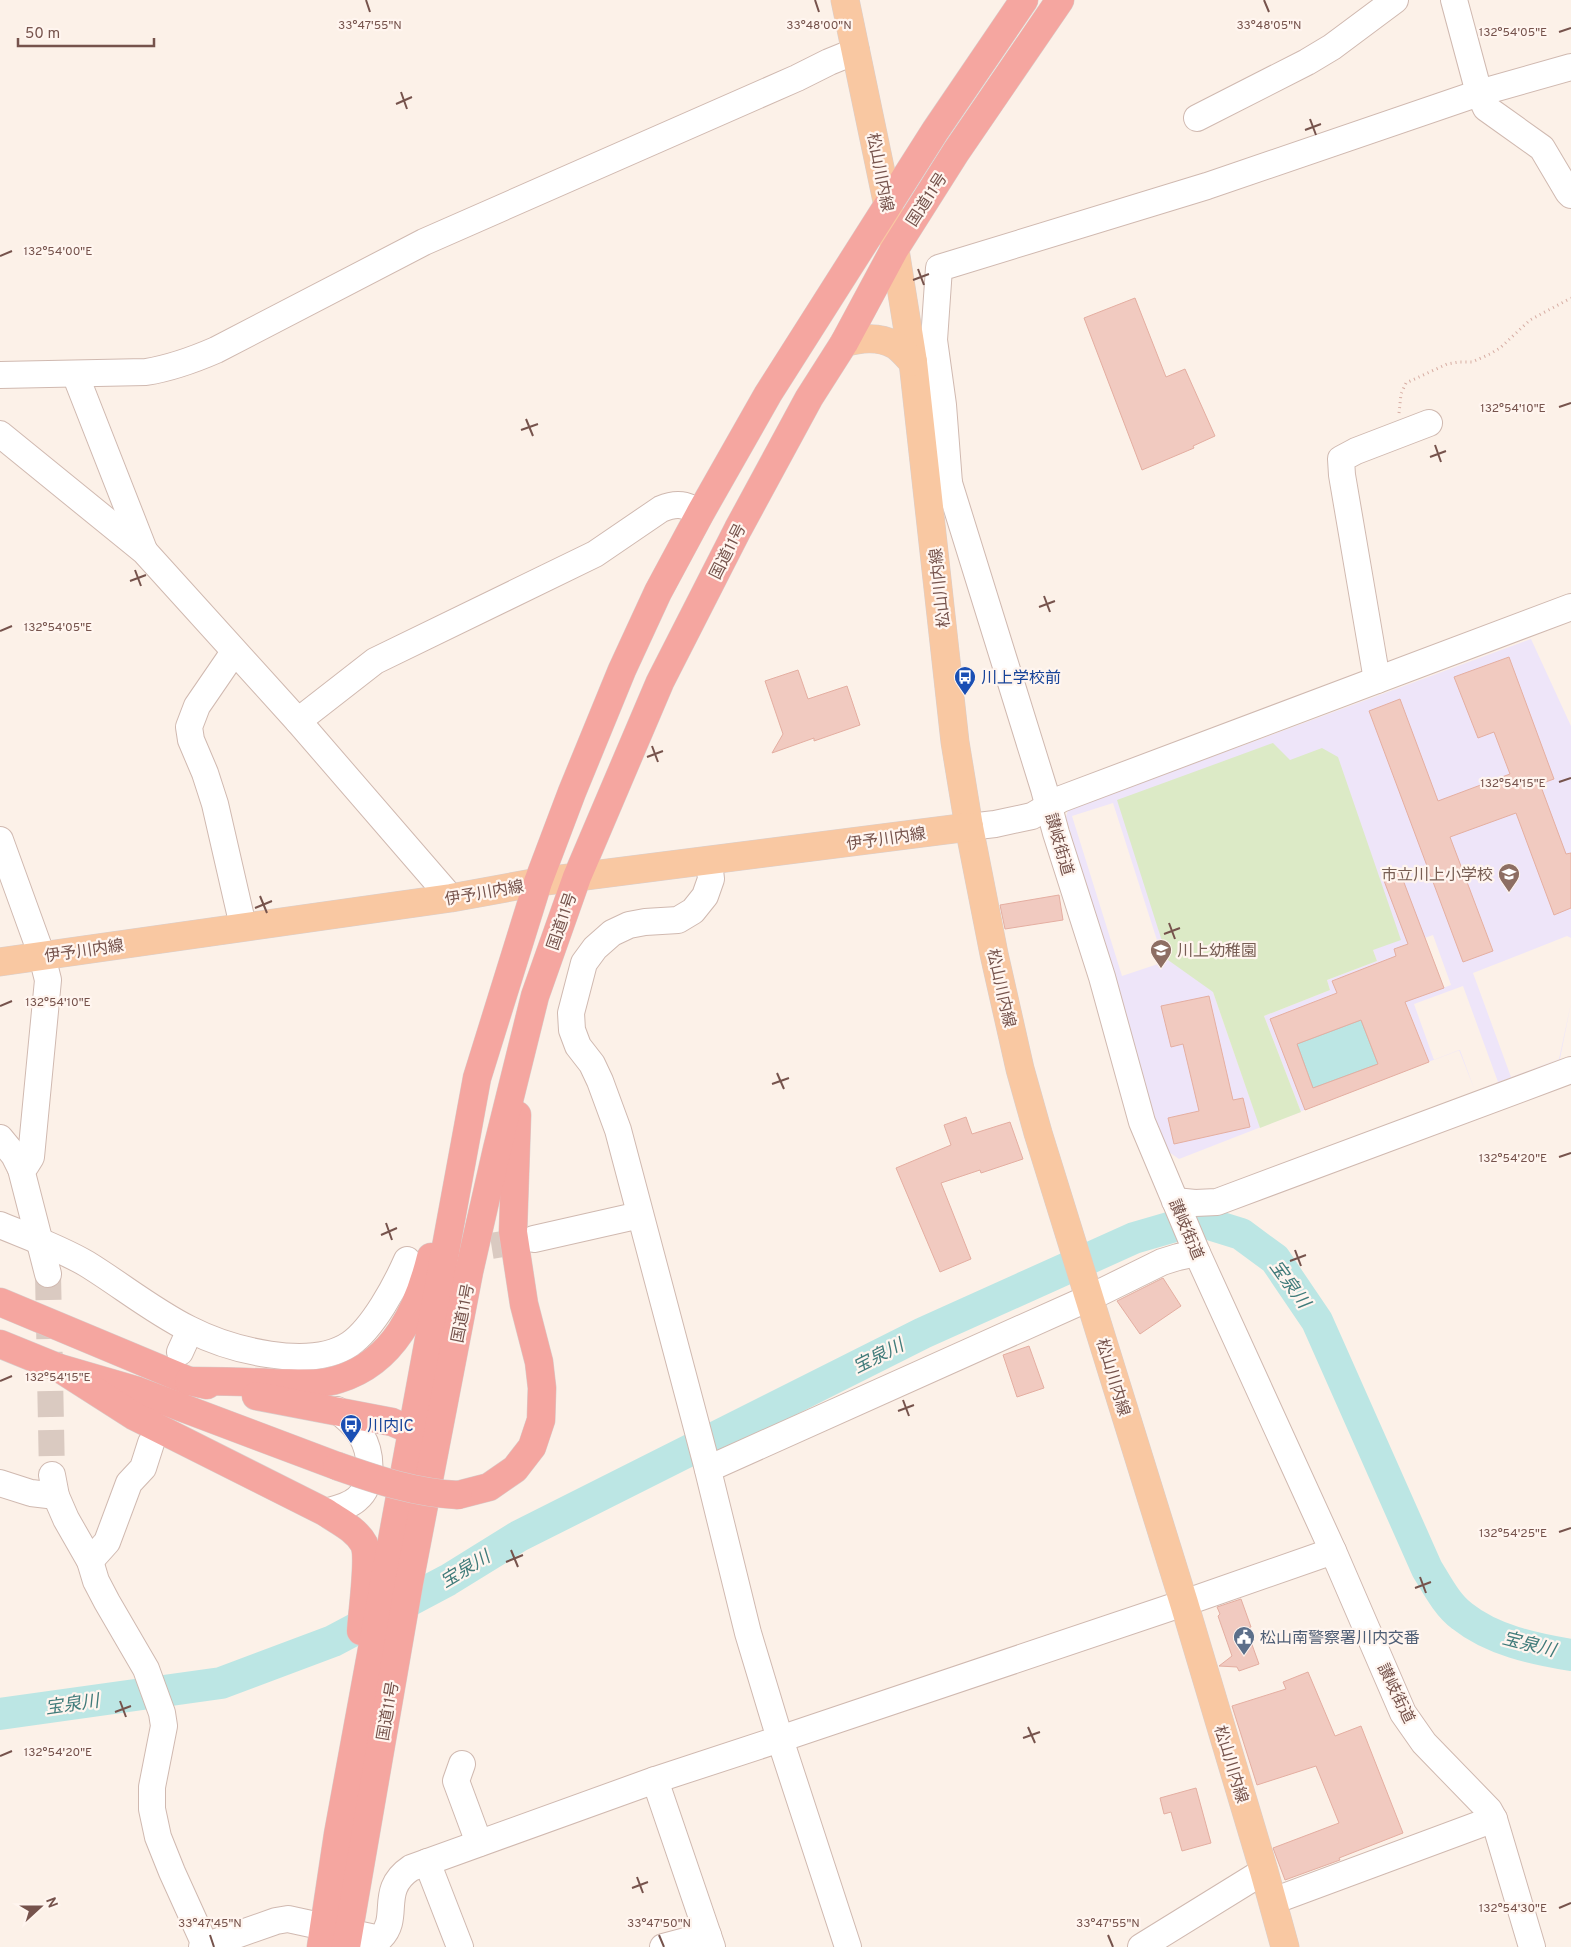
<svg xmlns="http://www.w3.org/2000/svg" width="1571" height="1947" viewBox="0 0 1571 1947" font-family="Overpass,'Noto Sans JP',sans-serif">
<rect width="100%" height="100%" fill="#fcf1e8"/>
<path fill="#eee5f9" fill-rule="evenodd" d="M1531,639l40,87v127l-5,1 -26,-70 14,-5 -45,-122 -54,20 23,61 16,-6 16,42 -72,27 -38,-101 -31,11 94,251 30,-12 -43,-113 66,-24 38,101 17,-6v30l-4,-2 -94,37 38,104 48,-18 12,-56 -11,56 -85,32 -16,-41 -280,109 -13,-9 -9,-16 -91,-317 2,-7zM1113,803l51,159 -42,14 -50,-160zM1400,872l16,42 -16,7 -17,-43zM1433,935l18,50 -38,14 -19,-50zM1373,950l4,11 -50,19 3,10 -66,26 37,96 -41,15 -47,-135zM1382,962l12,10 35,90 -124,48 -35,-91 67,-26 -5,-12zM1463,986l35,96 -23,9 -15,-41 -26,10 -20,-56zM1209,996l24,104 10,-2 7,29 -76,17 -6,-26 31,-7 -16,-67 -12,2 -9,-39z"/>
<path fill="#dceac6" d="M1273,743l17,17 32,-12 16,9 63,183 -28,10 4,11 -50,19 3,10 -66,26 37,96 -41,16 -47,-136 -45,-32 -51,-160z"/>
<path fill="#bce6e4" stroke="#a3d8d6" d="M1361,1020l17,44 -65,24 -16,-44z"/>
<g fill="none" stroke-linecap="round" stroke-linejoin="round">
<path stroke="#bce6e4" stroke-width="32" d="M0,1714l221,-31 112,-42 115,-61 71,-44 404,-203 211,-95 62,-18 45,14 34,25 42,62 110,248c10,16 20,36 35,47 30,24 72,33 109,39"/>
</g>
<g fill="#f1cac0" stroke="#e4aea1" fill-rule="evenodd">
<path d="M1135,298l31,79 19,-8 30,67 -22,10 1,2 -52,22 -58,-152z"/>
<path d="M1509,657l45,122 -14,5 26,70 5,-1v55l-17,7 -38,-102 -66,24 43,114 -30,11 -94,-251 31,-12 38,102 72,-27 -16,-42 -16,6 -24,-61z"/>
<path d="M798,670l10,29 39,-13 13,39 -46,16v-3l-42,15 11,-19 -18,-53z"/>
<path d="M1400,872l44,116 -39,14 24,60 -124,48 -35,-91 67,-26 -5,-12 64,-25 -2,-7 14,-5 -25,-66zM1361,1020l17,44 -65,24 -16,-44z"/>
<path d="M1059,895l4,25 -58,9 -5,-24z"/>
<path d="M1209,996l24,104 10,-2 7,29 -76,17 -6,-26 31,-7 -16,-67 -12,3 -10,-41z"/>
<path d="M966,1117l6,17 38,-12 13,37 -42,14 -1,-3 -39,13 30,76 -31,13 -44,-104 55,-23 -7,-20z"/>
<path d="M1163,1278l18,28 -41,28 -23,-33z"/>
<path d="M1029,1346l15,42 -27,9 -14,-42z"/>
<path d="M1241,1599l10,28 -5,1 13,36 -20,7 -2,-4 -18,-1 13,-10 -14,-40 2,-2 -3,-7z"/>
<path d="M1308,1672l27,64 26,-10 42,107 -64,25 1,2 -55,20 -12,-32 66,-25 -23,-57 -59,19 -25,-79 54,-17 -3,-7z"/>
<path d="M1196,1788l15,55 -29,8 -11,-39 -7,2 -4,-16z"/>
</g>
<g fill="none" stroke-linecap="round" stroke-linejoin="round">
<g stroke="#dacac1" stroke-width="26" stroke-dasharray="26 13" stroke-linecap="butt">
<path d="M453,1252l81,-13"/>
<path d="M48,1274l4,201"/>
</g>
<g stroke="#d0b9b0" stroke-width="28">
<g id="minor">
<path d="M1454,0l25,93 7,15 56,40 26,44 3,3"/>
<path d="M1197,118l110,-56 25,-15 63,-47"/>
<path d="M75,374l69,176"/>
<path d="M0,375l146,-3c25,-4 47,-12 70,-22l208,-108 373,-164 32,-16 27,-11"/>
<path d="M0,434l145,118 153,169 153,177"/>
<path d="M949,483l-6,-78 -9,-65 5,-72 268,-82 272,-93 92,-26"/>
<path d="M928,488l21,-5 95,306 12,44 46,144 40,145 55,131 136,298 70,162 21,30 65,67 5,9 38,128"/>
<path d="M234,652l-37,54 -8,21 2,13 14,33 10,31 28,122"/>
<path d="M1377,680l-35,-205 -1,-16 15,-8 73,-28"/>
<path d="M298,721l77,-60 220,-107 66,-45c17,-7 24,-4 40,3"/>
<path d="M969,827l26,-3 37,-8 29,-17 510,-192"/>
<path d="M0,840l42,116 6,24 -17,177 -5,8 -5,4"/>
<path d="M0,1138l14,17 7,14 27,105"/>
<path d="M1175,1201l20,2 22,-1 354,-132"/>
<path d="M0,1225c29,12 60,23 87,39 34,21 66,47 102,65 41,21 121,42 161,15 23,-16 46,-59 57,-84"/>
<path d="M534,1239l106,-24"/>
<path d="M180,1352l10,-22"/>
<path d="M708,1469l381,-171 73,-36 16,-5 19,-4"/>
<path d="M52,1475l4,21 10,23 24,42 6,20 11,21 39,67 16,44 2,13 -12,61v22l6,28 14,35 34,75"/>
<path d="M0,1483l31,10 25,3"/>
<path d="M325,1512c10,-3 23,-5 32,-13 17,-14 15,-46 4,-64 -6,-11 -15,-17 -24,-25"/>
<path d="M90,1561l17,-19 22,-59 14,-15 8,-25"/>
<path d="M462,1764l-6,17 23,62"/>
<path d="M655,1780l57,167"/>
<path d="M427,1862l33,85"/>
<path d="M1273,1901l221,-82"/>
<path d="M202,1947l74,-26 12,-2 87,19 6,-1c20,-20 -3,-47 30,-69l244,-88 125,-41 -32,-106 -42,-171 -88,-332 -18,-49 -8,-17 -14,-18 -6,-16 -1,-17 13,-50 11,-15 17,-15 17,-8 16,-3 33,-2 15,-9 12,-15 6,-17 -2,-17"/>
<path d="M663,1947l45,-12"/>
<path d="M848,1947l-68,-208 404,-136 149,-52"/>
<path d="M1141,1947l123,-76"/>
</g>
</g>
<g stroke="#d9cfcd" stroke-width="29">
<g id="major">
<path d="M845,0l43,206 25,156 42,380 14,85 25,127 26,115 18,64 146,470 80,268 21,76"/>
<path d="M844,343c16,-5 35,-7 51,2 7,4 12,12 18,17"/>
<path d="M0,962l451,-64 87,-16 431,-55"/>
</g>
</g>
<g stroke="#d9cfcd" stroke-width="29">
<g id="highway">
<path d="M0,1302l189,79 18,4"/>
<path d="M0,1344l59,24 79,23 199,75"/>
<path d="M59,1368l75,48 191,96c13,9 31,17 39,32 6,13 -2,70 -3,87"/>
<path d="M189,1381c28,0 57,1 85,2 21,0 44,3 65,-4 55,-17 79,-69 92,-122"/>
<path d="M256,1396l136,26 21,9 11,12"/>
<path d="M458,1495l31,-8 26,-18 17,-22 9,-27 1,-32 -3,-26 -15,-58 -11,-72 4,-117"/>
<path d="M321,1947l17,-113 139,-756 61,-196 34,-90 50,-122 36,-78 43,-80 67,-118 167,-263 89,-131"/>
<path d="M346,1947l63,-364 60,-311 28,-123 38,-153 42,-119 83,-195 78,-153 71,-131 35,-55 50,-93 62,-98 104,-152"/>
</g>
</g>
<path stroke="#d7ada3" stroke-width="3" stroke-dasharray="1 4" stroke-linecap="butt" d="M1399,413l2,-19 5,-11 41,-19 12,-2h13l18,-8 10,-6 30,-28 41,-22"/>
<use href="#minor" stroke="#fff" stroke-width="26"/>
<use href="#major" stroke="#f9c8a2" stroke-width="28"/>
<use href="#highway" stroke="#f5a6a0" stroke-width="28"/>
<g stroke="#d9cfcd" stroke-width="29" stroke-linecap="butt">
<path id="highway-bridge" d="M337,1466c40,14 78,27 121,29"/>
</g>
<use href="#highway-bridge" stroke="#f5a6a0" stroke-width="28"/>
</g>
<path fill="none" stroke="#76534c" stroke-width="2" d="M366,0l4,12M815,0l4,12M1264,0l5,12M1559,32l12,-4M401,92l6,17M396,104l16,-7M1310,119l6,16M1305,130l16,-6M0,256l12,-5M918,269l6,16M913,280l16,-6M1559,407l12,-4M526,419l7,17M521,430l17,-6M1435,445l6,17M1430,457l16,-6M135,570l6,16M130,581l16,-6M1044,596l6,16M1039,607l16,-6M0,631l12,-5M652,746l6,16M647,757l16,-6M1559,782l12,-4M260,896l7,17M255,908l17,-7M1169,923l6,16M1164,934l16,-6M0,1006l12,-5M777,1073l7,16M772,1084l17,-6M1559,1157l12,-4M386,1223l6,17M381,1235l16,-7M1295,1250l6,16M1290,1261l16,-6M0,1381l12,-5M903,1400l6,16M898,1411l16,-6M1559,1532l12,-4M511,1550l7,17M506,1562l17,-7M1420,1577l6,16M1415,1588l16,-6M120,1701l6,16M115,1712l16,-6M1028,1727l7,16M1023,1738l17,-6M0,1756l12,-5M637,1877l6,16M632,1888l16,-6M1559,1908l12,-5M210,1935l4,12M659,1935l5,12M1108,1935l5,12"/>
<defs>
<g id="bus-pin" transform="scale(1.125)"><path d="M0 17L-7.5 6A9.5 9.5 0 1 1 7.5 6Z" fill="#1a4fb4" stroke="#fff5ef"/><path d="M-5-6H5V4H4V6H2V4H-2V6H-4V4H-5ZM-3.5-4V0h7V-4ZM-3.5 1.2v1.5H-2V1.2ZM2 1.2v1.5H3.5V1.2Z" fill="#fff"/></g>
<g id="school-pin" transform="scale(1.125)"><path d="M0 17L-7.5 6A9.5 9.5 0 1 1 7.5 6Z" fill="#8d6e63" stroke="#fff5ef"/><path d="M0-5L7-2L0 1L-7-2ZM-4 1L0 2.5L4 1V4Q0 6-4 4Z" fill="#fff"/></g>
<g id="civic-pin" transform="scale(1.125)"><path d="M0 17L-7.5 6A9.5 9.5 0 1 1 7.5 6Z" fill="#5c6f8a" stroke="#fff5ef"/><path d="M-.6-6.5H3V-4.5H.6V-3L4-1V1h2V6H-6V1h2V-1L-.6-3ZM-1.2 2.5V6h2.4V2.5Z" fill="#fff"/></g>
</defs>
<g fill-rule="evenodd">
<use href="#bus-pin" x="965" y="677"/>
<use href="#school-pin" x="1509" y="874"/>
<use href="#school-pin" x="1161" y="950"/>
<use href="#bus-pin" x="351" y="1425"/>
<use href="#civic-pin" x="1244" y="1637"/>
</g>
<g text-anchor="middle" stroke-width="4.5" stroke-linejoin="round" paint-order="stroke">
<g font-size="16" fill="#76534c" stroke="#fff5ef">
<text transform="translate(881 172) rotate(79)" y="6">松山川内線</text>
<text transform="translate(926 199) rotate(-57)" y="6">国道11号</text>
<text transform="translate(727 551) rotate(-63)" y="6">国道11号</text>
<text transform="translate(939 588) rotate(-96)" y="6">松山川内線</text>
<text transform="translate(886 838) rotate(-8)" y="6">伊予川内線</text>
<text transform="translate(1060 844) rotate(74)" y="6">讃岐街道</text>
<text transform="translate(484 892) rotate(-10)" y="6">伊予川内線</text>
<text transform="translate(561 921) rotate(-71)" y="6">国道11号</text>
<text transform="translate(84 950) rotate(-8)" y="6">伊予川内線</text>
<text transform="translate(1002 988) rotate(77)" y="6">松山川内線</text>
<text transform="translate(1187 1229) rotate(67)" y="6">讃岐街道</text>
<text transform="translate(462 1313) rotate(-79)" y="6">国道11号</text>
<text transform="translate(1114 1377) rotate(73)" y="6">松山川内線</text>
<text transform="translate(1397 1693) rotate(64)" y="6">讃岐街道</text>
<text transform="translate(387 1711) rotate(-80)" y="6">国道11号</text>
<text transform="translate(1232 1764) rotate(73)" y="6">松山川内線</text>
</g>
<g font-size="16" fill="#164399" stroke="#fff5ef" text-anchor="start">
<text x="981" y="683">川上学校前</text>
<text x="367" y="1431">川内IC</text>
</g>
<g font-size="16" fill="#785e54" stroke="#fff5ef" text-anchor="end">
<text x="1493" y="880">市立川上小学校</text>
<text x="1177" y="956" text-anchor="start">川上幼稚園</text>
</g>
<g font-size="16" fill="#4e5e75" stroke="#fff5ef" text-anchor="start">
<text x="1260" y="1643">松山南警察署川内交番</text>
</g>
<g font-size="18" font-style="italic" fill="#407b7a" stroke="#fff5ef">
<text transform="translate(1290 1284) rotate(54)" y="6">宝泉川</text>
<text transform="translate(878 1356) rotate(-27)" y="6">宝泉川</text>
<text transform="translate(465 1569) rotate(-31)" y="6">宝泉川</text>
<text transform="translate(1529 1644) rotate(14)" y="6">宝泉川</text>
<text transform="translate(72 1704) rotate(-8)" y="6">宝泉川</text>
</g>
</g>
<g font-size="12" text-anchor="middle" fill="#76534c" stroke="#fff5ef" stroke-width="4.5" stroke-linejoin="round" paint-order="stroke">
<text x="370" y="29">33°47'55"N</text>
<text x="819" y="29">33°48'00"N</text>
<text x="1269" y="29">33°48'05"N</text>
<text x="1513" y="36">132°54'05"E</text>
<text x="58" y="255">132°54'00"E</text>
<text x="1513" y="412">132°54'10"E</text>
<text x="58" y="631">132°54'05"E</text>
<text x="1513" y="787">132°54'15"E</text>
<text x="58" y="1006">132°54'10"E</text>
<text x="1513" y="1162">132°54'20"E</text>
<text x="58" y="1381">132°54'15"E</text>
<text x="1513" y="1537">132°54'25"E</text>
<text x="58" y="1756">132°54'20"E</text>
<text x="1513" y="1912">132°54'30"E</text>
<text x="210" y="1927">33°47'45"N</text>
<text x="659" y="1927">33°47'50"N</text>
<text x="1108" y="1927">33°47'55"N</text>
</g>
<g transform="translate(40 1907) rotate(69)" stroke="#fff5ef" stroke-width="4" paint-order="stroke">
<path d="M0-4L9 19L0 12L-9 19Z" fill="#76534c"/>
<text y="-8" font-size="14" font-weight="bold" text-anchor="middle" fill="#76534c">N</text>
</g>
<path d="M18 38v8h136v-8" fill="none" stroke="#76534c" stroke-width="2.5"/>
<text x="25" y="38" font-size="15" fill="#76534c" stroke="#fff5ef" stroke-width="4" paint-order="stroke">50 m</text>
</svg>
